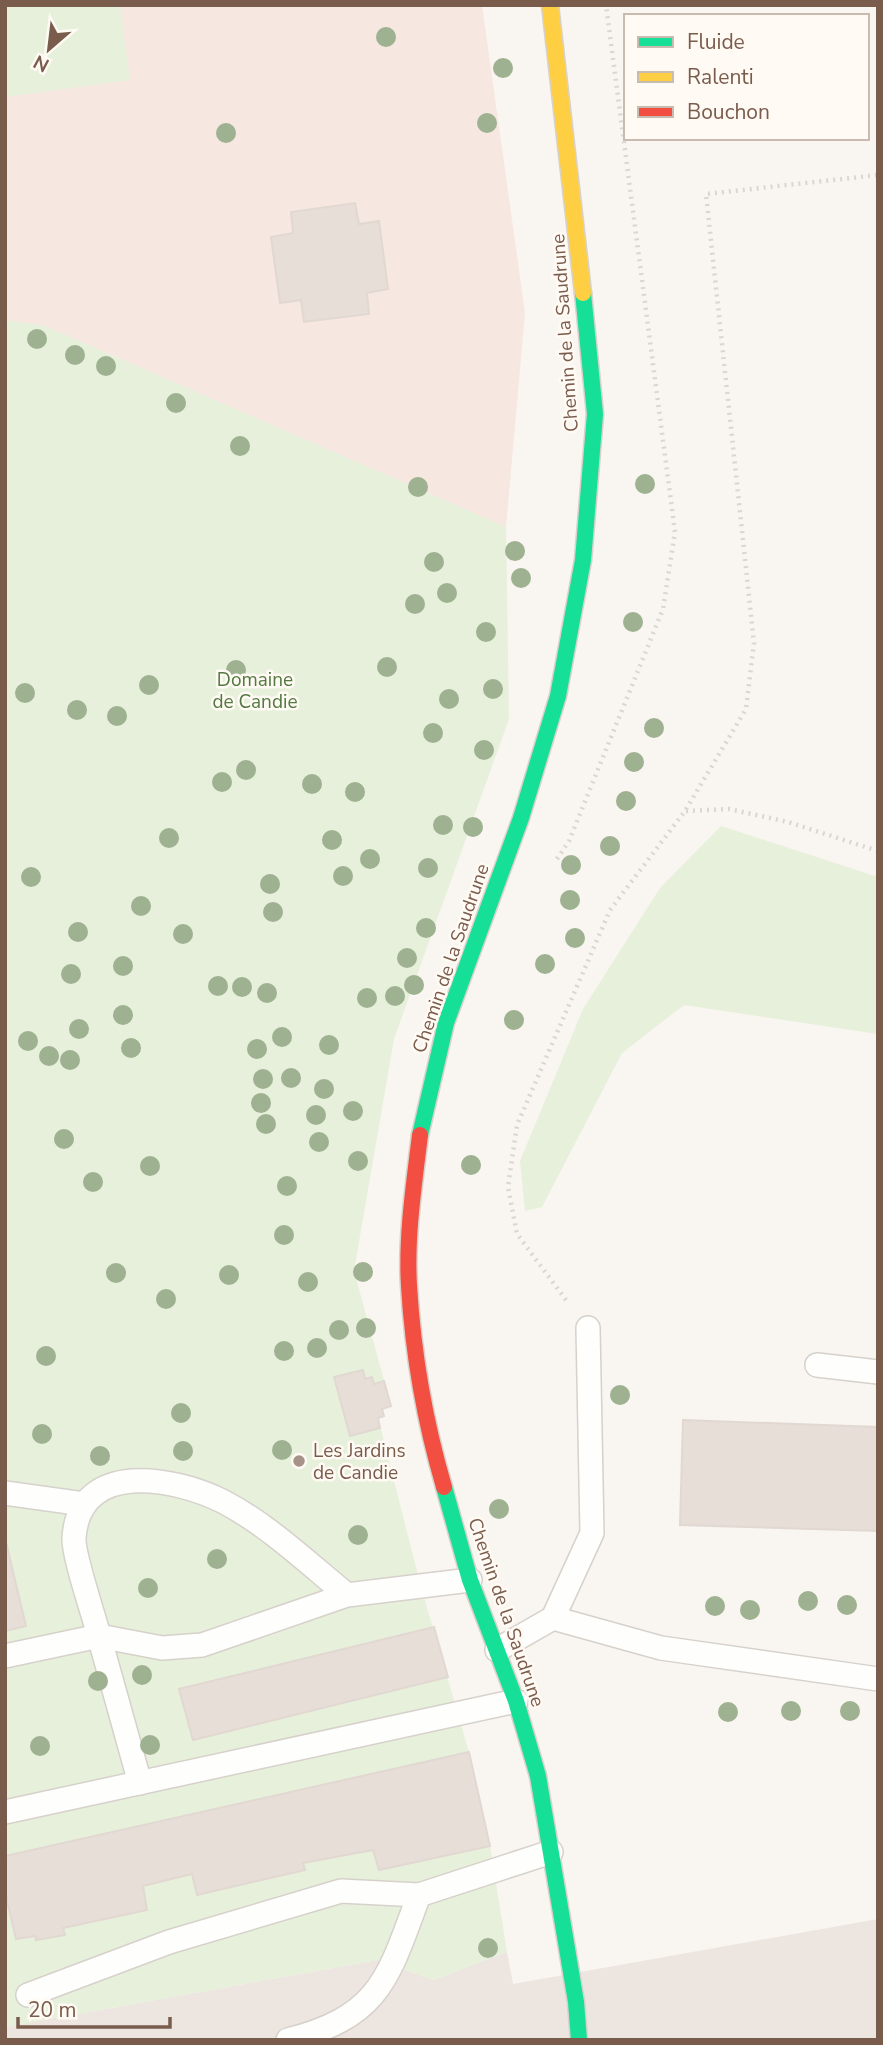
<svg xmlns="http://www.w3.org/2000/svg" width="883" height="2045" viewBox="0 0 883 2045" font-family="'Nunito Sans',sans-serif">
<rect width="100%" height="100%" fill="#f9f5f0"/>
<path fill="#f6e8e1" d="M5,5h477l43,308 -19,214 -461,-201 -40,-6z"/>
<path fill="#ede5e0" d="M878,1919v121h-873v-13l373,-67 55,20 74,-28 6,32z"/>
<g fill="#e7f0db">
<path d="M5,5h115l10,75 -125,17z"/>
<path d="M5,320l40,6 461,201 3,192 -115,320 -40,232 37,135 -9,3 2,7 -6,2 43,169 48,165 21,94 17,106 -74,28 -55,-20 -373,67z"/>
<path d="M721,826l157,51v157l-194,-29 -62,48 -80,154 -17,4 -5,-50 63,-152 77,-121z"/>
</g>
<g fill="#e6ded7" stroke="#e2d8d2" stroke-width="2">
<path d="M355,203l4,21 20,-3 9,68 -21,4 2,21 -65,8 -3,-22 -21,3 -9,-66 22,-4 -2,-21z"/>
<path d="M363,1370l2,9 7,-2 2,7 10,-3 7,25 -9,3 2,7 -6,2 2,10 -30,8 -16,-59z"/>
<path d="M683,1420l195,7v104l-198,-6z"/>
<path d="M5,1538l21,88 -21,5z"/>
<path d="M434,1627l14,50 -255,63 -14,-51z"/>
<path d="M469,1752l21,94 -111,24 -6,-20 -70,13 2,7 -108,25 -5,-21 -49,12 4,24 -84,18 2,7 -29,5 -1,-4 -19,3 -11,-47v-36z"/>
</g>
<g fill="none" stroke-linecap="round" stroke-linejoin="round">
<g stroke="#d7d1cb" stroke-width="26">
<g id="lane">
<path d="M817,1365l61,7"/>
<path d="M5,1493l79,11"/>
<path d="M347,1595l-145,50 -40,3 -63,-12c-5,-20 -26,-81 -25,-98 5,-79 101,-61 150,-36 44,23 84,61 123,93l123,-15"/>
<path d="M553,1618l108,30 217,31"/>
<path d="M497,1650l56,-32 39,-85 -4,-205"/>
<path d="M5,1656l94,-20 41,147"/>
<path d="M5,1812l511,-111"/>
<path d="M28,1995l141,-53 172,-51 78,4"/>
<path d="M288,2040c93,-24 100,-62 131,-145l132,-43"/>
</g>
</g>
<g stroke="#d9d2cb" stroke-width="19">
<g id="fast">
<path d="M420,1135l26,-112 75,-205 37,-122 25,-136 12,-146 -12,-121"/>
<path d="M444,1487l26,93 46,121 22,75 38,226 3,38"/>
</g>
</g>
<g stroke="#d9d2cb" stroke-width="19">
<path id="slow" d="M550,5l33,288"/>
</g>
<g stroke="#d9d2cb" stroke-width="19">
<path id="jam" d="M420,1135c-6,50 -14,101 -11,151 4,67 16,136 35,201"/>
</g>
<g stroke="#dcd5d0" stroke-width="4.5" stroke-dasharray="2 5" stroke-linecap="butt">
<path d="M686,811l43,-2 59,13 90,29"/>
<path d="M557,859l12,-18 94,-232 12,-77 -69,-527"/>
<path d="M566,1300l-49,-66 -9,-47 9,-62 93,-215 75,-99 61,-102 8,-66 -48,-449 172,-19"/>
</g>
<use href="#lane" stroke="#fefefd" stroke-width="23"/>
<use href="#fast" stroke="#16e098" stroke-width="16"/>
<use href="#slow" stroke="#ffcf43" stroke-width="16"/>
<use href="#jam" stroke="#f24e42" stroke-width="16"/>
</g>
<g fill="#9eb190">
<circle cx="386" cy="37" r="10"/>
<circle cx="503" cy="68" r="10"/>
<circle cx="487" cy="123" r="10"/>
<circle cx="226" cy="133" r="10"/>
<circle cx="37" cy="339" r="10"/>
<circle cx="75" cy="355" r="10"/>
<circle cx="106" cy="366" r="10"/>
<circle cx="176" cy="403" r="10"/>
<circle cx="240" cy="446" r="10"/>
<circle cx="645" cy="484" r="10"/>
<circle cx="418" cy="487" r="10"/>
<circle cx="515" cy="551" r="10"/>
<circle cx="434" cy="562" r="10"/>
<circle cx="521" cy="578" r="10"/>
<circle cx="447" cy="593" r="10"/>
<circle cx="415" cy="604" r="10"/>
<circle cx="633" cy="622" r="10"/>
<circle cx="486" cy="632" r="10"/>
<circle cx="387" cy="667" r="10"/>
<circle cx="236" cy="670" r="10"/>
<circle cx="149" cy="685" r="10"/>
<circle cx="493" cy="689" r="10"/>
<circle cx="25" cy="693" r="10"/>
<circle cx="449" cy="699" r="10"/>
<circle cx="77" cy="710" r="10"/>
<circle cx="117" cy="716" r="10"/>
<circle cx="654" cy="728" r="10"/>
<circle cx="433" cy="733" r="10"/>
<circle cx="484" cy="750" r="10"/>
<circle cx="634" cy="762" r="10"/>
<circle cx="246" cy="770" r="10"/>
<circle cx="222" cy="782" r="10"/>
<circle cx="312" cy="784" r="10"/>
<circle cx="355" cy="792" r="10"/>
<circle cx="626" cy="801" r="10"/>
<circle cx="443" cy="825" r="10"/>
<circle cx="473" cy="827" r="10"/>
<circle cx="169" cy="838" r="10"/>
<circle cx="332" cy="840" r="10"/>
<circle cx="610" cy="846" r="10"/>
<circle cx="370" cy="859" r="10"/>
<circle cx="571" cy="865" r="10"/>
<circle cx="428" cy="868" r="10"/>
<circle cx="343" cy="876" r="10"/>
<circle cx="31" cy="877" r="10"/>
<circle cx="270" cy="884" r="10"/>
<circle cx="570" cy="900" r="10"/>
<circle cx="141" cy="906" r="10"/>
<circle cx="273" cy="912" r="10"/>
<circle cx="426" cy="928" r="10"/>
<circle cx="78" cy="932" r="10"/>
<circle cx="183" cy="934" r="10"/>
<circle cx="575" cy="938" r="10"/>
<circle cx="407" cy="958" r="10"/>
<circle cx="545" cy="964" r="10"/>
<circle cx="123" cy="966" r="10"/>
<circle cx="71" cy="974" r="10"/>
<circle cx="414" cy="985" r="10"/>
<circle cx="218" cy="986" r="10"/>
<circle cx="242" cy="987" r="10"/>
<circle cx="267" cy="993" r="10"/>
<circle cx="395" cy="996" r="10"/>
<circle cx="367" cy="998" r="10"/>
<circle cx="123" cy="1015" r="10"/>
<circle cx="514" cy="1020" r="10"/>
<circle cx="79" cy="1029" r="10"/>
<circle cx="282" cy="1037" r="10"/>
<circle cx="28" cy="1041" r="10"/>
<circle cx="329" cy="1045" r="10"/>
<circle cx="131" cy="1048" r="10"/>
<circle cx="257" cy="1049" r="10"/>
<circle cx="49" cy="1056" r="10"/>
<circle cx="70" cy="1060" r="10"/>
<circle cx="291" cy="1078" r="10"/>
<circle cx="263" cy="1079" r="10"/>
<circle cx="324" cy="1089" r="10"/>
<circle cx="261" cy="1103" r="10"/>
<circle cx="353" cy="1111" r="10"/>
<circle cx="316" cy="1115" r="10"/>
<circle cx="266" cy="1124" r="10"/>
<circle cx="64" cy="1139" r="10"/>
<circle cx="319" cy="1142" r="10"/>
<circle cx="358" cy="1161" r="10"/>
<circle cx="471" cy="1165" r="10"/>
<circle cx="150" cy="1166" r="10"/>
<circle cx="93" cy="1182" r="10"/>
<circle cx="287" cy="1186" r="10"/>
<circle cx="284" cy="1235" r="10"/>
<circle cx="363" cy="1272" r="10"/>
<circle cx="116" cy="1273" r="10"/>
<circle cx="229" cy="1275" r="10"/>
<circle cx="308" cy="1282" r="10"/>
<circle cx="166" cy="1299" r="10"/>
<circle cx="366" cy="1328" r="10"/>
<circle cx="339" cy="1330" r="10"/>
<circle cx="317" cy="1348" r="10"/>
<circle cx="284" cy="1351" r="10"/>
<circle cx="46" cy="1356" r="10"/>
<circle cx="620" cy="1395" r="10"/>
<circle cx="181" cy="1413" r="10"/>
<circle cx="42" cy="1434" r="10"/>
<circle cx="282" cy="1450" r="10"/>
<circle cx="183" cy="1451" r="10"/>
<circle cx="100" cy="1456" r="10"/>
<circle cx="499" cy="1509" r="10"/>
<circle cx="358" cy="1535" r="10"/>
<circle cx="217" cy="1559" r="10"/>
<circle cx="148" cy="1588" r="10"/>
<circle cx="808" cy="1601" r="10"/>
<circle cx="847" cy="1605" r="10"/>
<circle cx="715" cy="1606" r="10"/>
<circle cx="750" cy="1610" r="10"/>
<circle cx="142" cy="1675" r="10"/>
<circle cx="98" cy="1681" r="10"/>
<circle cx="791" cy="1711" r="10"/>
<circle cx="850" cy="1711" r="10"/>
<circle cx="728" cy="1712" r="10"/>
<circle cx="150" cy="1745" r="10"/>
<circle cx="40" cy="1746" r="10"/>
<circle cx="488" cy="1948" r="10"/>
</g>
<circle fill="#a69286" stroke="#fffaf3" stroke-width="2.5" cx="299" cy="1461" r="7"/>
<g text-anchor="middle" stroke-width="5" stroke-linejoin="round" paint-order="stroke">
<g font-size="19" fill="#7a5c4d" stroke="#fffaf3">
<text transform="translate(564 333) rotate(-94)" y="7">Chemin de la Saudrune</text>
<text transform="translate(450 958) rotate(-71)" y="7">Chemin de la Saudrune</text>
<text transform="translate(507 1612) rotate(71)" y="7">Chemin de la Saudrune</text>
</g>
<g font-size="19" fill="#537a41" stroke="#fffaf3">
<text x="255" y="686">Domaine<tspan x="255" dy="22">de Candie</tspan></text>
</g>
<g font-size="19" fill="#7a5c4d" stroke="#fffaf3" text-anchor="start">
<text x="313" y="1457">Les Jardins<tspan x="313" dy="22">de Candie</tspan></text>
</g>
</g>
<rect width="883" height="2045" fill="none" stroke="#7a5c4d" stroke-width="14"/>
<rect x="624" y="14" width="245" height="126" fill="#fffaf3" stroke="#cabbb1" stroke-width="2"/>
<rect x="638" y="37" width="35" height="10" fill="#16e098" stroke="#cabbb1" stroke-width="2"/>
<text x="687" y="49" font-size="21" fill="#7a5c4d">Fluide</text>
<rect x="638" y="72" width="35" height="10" fill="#ffcf43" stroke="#cabbb1" stroke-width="2"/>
<text x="687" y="84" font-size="21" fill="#7a5c4d">Ralenti</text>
<rect x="638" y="107" width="35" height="10" fill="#f24e42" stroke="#cabbb1" stroke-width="2"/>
<text x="687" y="119" font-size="21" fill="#7a5c4d">Bouchon</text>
<g transform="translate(49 49) rotate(208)" stroke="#fffaf3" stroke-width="5" paint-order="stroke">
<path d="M0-5L12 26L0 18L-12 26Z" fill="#7a5c4d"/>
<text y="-10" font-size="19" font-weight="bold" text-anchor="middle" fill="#7a5c4d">N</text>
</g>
<path d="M18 2017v10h152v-10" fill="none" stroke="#7a5c4d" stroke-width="3.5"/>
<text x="28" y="2017" font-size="21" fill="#7a5c4d" stroke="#fffaf3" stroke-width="5" paint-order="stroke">20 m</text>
</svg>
